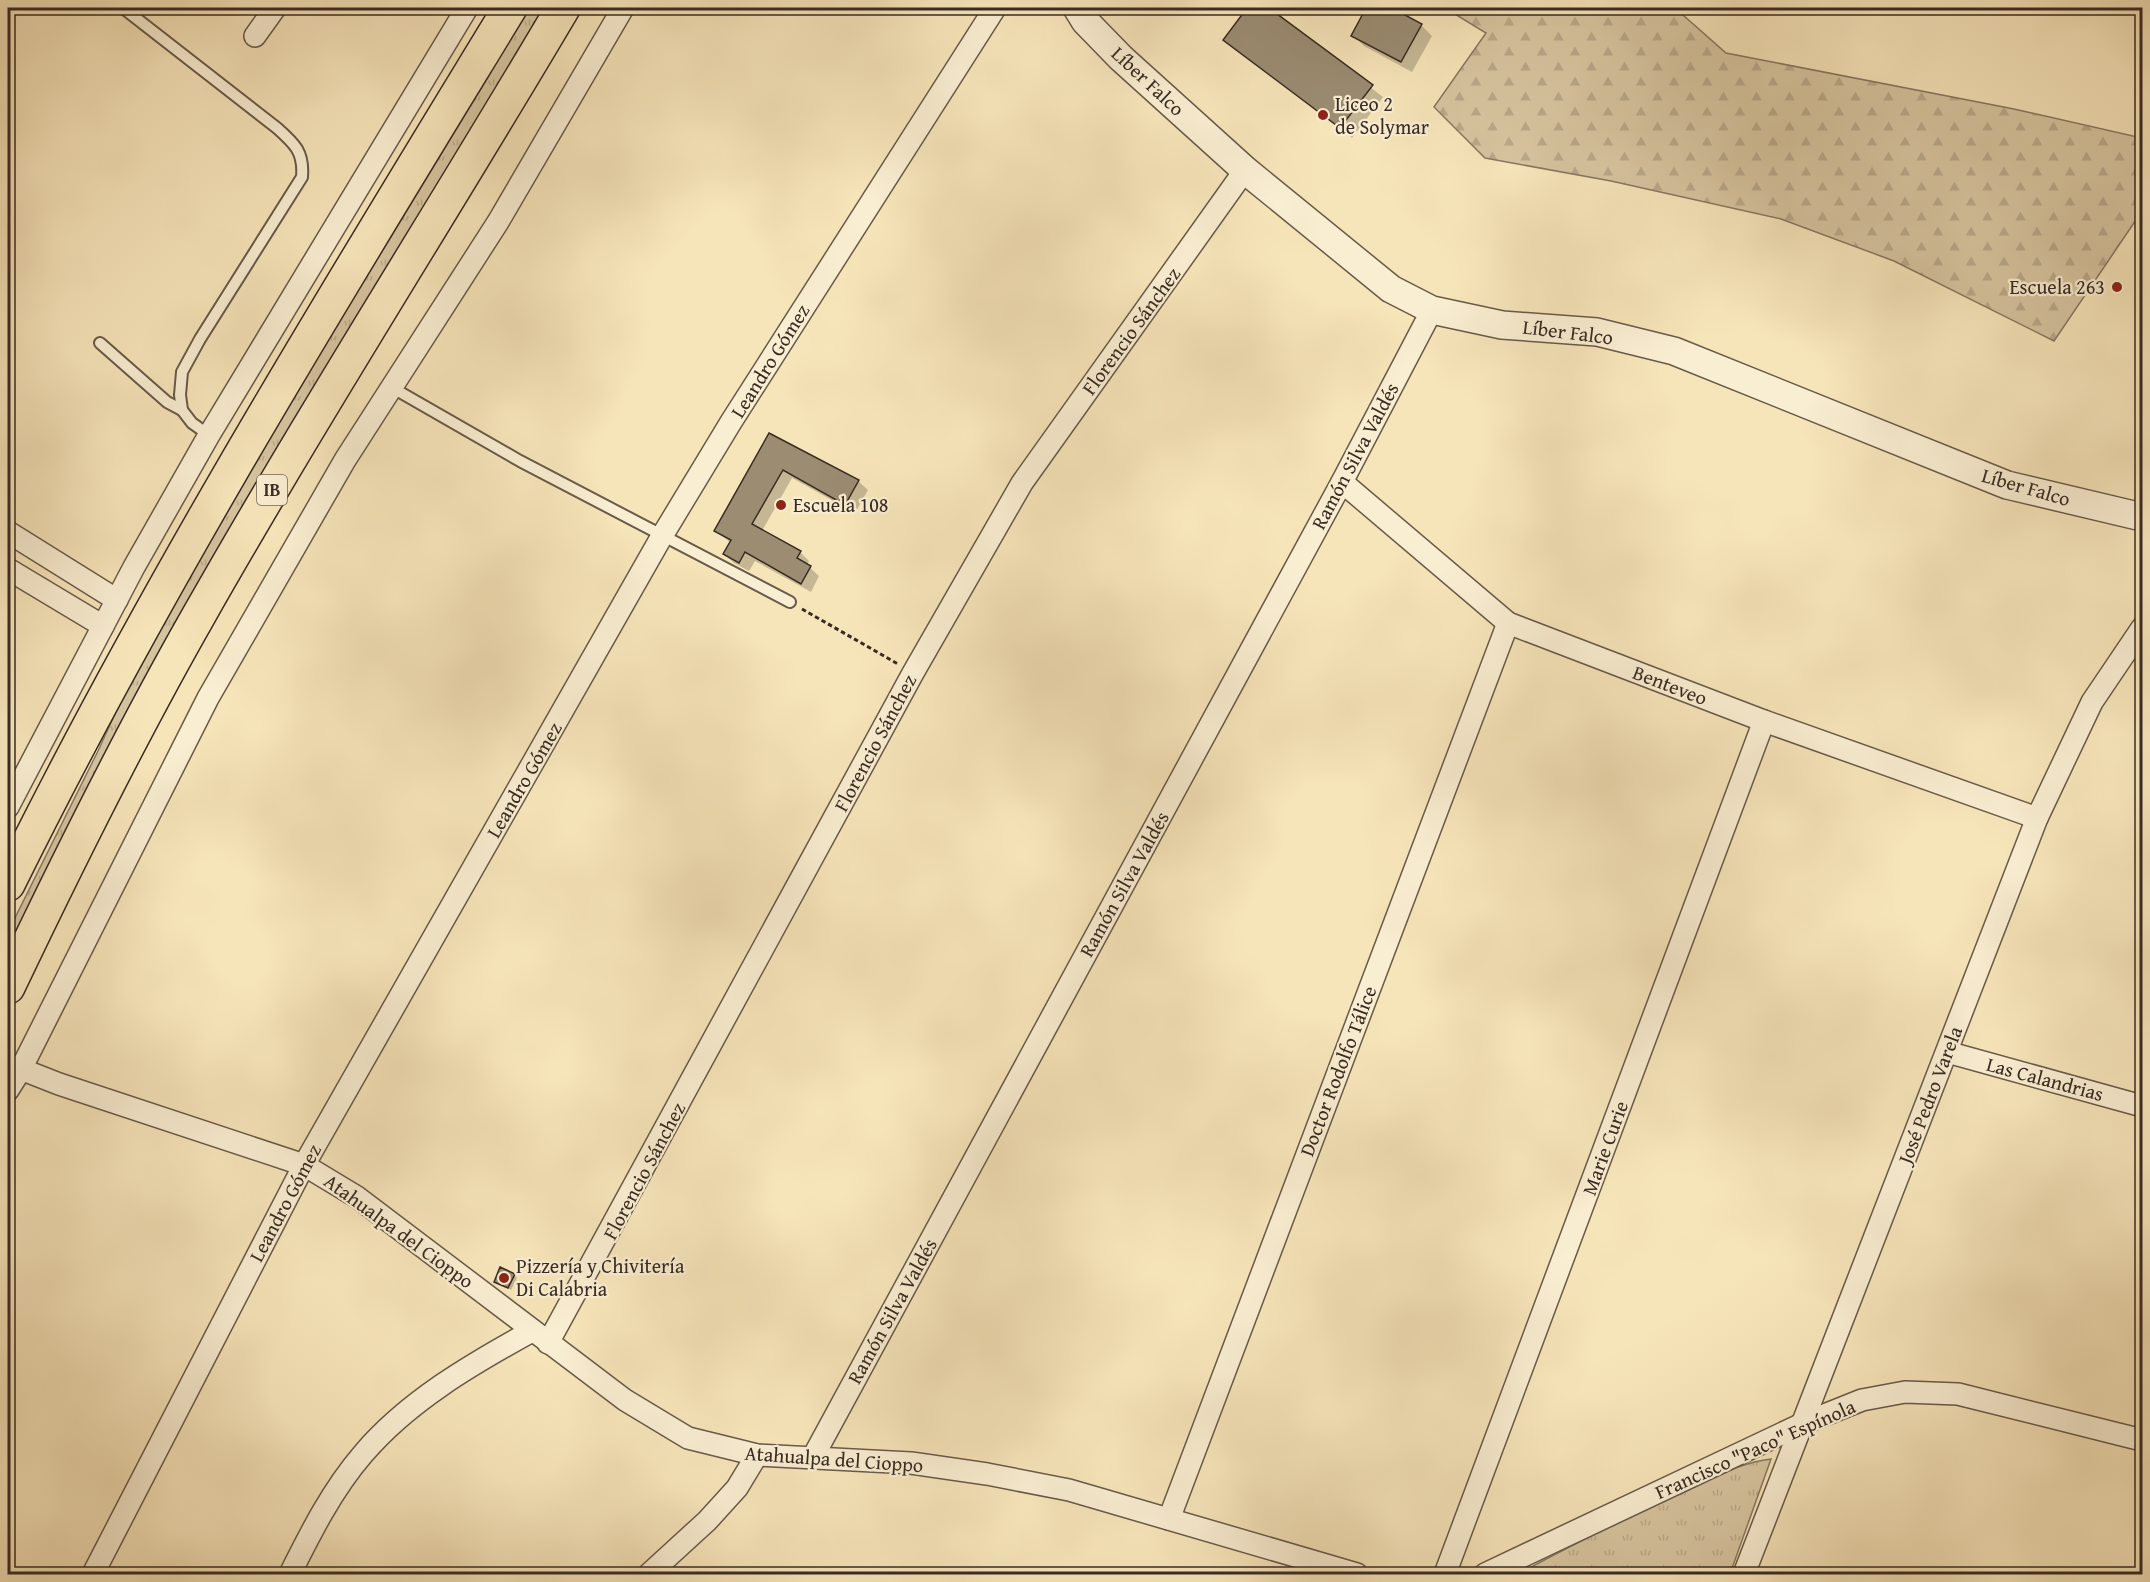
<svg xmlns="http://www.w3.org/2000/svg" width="2150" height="1582" viewBox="0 0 2150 1582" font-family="'Gentium Book Plus',serif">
<defs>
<pattern id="grass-tufts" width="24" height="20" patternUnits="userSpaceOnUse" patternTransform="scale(1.5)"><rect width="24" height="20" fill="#d7c5a0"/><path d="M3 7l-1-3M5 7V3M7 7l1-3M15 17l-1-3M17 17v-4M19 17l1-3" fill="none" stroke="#b9a98a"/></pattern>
<pattern id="forest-firs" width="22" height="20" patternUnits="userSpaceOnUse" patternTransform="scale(1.5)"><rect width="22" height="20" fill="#d7c5a0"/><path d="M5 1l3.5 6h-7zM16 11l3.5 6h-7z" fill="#b9a98a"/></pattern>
</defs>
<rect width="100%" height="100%" fill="#f7e5ba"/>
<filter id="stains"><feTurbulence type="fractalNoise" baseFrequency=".00333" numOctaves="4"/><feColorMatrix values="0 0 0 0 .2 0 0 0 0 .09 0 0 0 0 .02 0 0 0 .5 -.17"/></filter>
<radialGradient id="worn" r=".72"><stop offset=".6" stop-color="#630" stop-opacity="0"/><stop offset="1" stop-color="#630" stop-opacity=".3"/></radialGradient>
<g fill="url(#grass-tufts)" stroke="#887862" stroke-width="1.5">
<path d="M523,8h26l-541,953v-29l90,-181 66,-144z"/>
<path d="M1771,1459l-41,115h-212c56,-30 113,-59 172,-85 26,-12 52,-27 81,-30z"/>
</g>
<path fill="url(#forest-firs)" stroke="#887862" stroke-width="1.5" d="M1445,8h230l51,45 288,56 128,29v73l-88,130 -160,-80 -113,-42 -170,-38 -126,-23 -51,-51 52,-74z"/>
<g fill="#0003">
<path d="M1249,8h18l116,89 -31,41 -128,-98z"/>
<path d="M1368,8h21l32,17 11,11 -20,36 -48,-26 -11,-11z"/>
<path d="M770,435l88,46 10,9 -13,23 -63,-35 -30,53 38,21 9,9 -2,4 12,11 -8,16 -56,-31 -6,10 -15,-8 -10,-9 7,-11 -15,-12z"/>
<path d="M514,1275l3,3 -6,12 -16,-9z"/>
</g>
<g fill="#9b8c72" stroke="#382b23" stroke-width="1.5">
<path d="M1247,8h22l104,77 -33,43 -117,-88z"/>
<path d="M1366,8h26l30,16 -21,38 -50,-26z"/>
<path d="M769,433l90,47 -14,25 -62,-35 -31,54 49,27 -4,7 14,8 -10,18 -56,-32 -6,11 -16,-9 8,-14 -17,-9z"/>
<path d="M500,1267l15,7 -7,14 -14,-6z"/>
</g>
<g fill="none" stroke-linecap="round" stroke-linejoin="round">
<g stroke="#685a49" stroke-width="14">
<g id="service">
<path d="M123,8l154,120c18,16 27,24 25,49l-102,162 -18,33 -2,23 2,15 10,13 17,12"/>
<path d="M100,343l67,59 15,8"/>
<path d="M391,387l129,74 270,141"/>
</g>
</g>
<g stroke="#685a49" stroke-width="24">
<g id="minor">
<path d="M255,36l20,-28"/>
<path d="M1342,482l166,141 256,98 273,97"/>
<path d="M8,532l109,68"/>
<path d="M8,569l95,57"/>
<path d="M8,807l126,-240 75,-132 258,-427"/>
<path d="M1947,1052l195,54"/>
<path d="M8,1064l51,20 245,81 53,32 268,203 63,38 69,17 154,8 76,11 82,16 288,84"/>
<path d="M8,1090l12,-19 188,-373 137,-238 153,-238 125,-214"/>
<path d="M548,1343l365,-670 109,-190 223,-313"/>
<path d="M813,1457l529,-975 90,-172"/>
<path d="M1169,1519l339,-896"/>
<path d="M93,1574l211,-409 358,-629 69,-114 264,-414"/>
<path d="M290,1574c21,-42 42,-84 73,-120 45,-53 109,-90 169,-123"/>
<path d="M649,1574l58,-53 30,-33 20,-33"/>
<path d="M1445,1574l319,-853"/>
<path d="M1485,1574l317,-150 60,-24 43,-8 53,2 184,46"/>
<path d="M1744,1574l293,-756 55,-116 50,-74"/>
</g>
</g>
<g stroke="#685a49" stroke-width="30">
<path id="tertiary" d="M1077,8l8,13 36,37 124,112 146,119 41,21 70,15 95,7 77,19 333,134 135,32"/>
</g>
<g stroke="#382b23" stroke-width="36">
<g id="trunk">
<path d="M8,884c149,-302 327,-589 502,-876"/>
<path d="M8,987c60,-126 122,-251 191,-372 117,-206 244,-404 364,-607"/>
</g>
</g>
<path stroke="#382b23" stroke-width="3" stroke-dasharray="4.5 3" stroke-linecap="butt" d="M802,609l96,55"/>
<use href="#service" stroke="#faeed2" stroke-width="10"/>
<use href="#minor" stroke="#faeed2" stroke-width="21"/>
<use href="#tertiary" stroke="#faeed2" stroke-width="27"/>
<use href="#trunk" stroke="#f7e5ba" stroke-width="33"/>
</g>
<g fill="#8f2418" stroke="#faeed2" stroke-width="2">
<circle cx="1323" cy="115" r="6"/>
<circle cx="2117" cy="287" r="6"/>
<circle cx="781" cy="505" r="6"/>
<circle cx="504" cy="1278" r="6"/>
</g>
<g text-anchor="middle" stroke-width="4.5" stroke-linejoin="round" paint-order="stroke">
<rect fill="#faeed2" stroke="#726658" stroke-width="1.5" x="257" y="475" width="30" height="30" rx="4.5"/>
<g font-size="18" font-weight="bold" fill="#382b23">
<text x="272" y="496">IB</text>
</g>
<g font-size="20" fill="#382b23" stroke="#faeed2">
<text transform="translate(1148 81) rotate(43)" y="7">Líber Falco</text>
<text transform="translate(1131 331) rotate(-54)" y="7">Florencio Sánchez</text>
<text transform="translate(1568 332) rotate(7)" y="7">Líber Falco</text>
<text transform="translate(770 361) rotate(-58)" y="7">Leandro Gómez</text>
<text transform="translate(1355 456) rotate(-62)" y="7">Ramón Silva Valdés</text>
<text transform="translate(2026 487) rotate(16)" y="7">Líber Falco</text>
<text transform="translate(1670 685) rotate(21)" y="7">Benteveo</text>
<text transform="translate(875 743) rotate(-62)" y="7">Florencio Sánchez</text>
<text transform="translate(524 780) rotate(-60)" y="7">Leandro Gómez</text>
<text transform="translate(1124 884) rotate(-61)" y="7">Ramón Silva Valdés</text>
<text transform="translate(1338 1071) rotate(-69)" y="7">Doctor Rodolfo Tálice</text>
<text transform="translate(2045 1079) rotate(15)" y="7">Las Calandrias</text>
<text transform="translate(1930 1095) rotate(-69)" y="7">José Pedro Varela</text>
<text transform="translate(1605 1148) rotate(-70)" y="7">Marie Curie</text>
<text transform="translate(644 1171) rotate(-62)" y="7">Florencio Sánchez</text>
<text transform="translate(285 1203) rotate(-62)" y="7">Leandro Gómez</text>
<text transform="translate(399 1231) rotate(36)" y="7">Atahualpa del Cioppo</text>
<text transform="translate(892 1311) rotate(-61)" y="7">Ramón Silva Valdés</text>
<text transform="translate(1755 1449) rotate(-24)" y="7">Francisco "Paco" Espínola</text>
<text transform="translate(834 1459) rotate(4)" y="7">Atahualpa del Cioppo</text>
</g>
<g font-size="20" fill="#382b23" stroke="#faeed2" text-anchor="start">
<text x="1335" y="111">Liceo 2<tspan x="1335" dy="23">de Solymar</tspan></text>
<text x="2105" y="294" text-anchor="end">Escuela 263</text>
<text x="793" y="512">Escuela 108</text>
<text x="516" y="1273">Pizzería y Chivitería<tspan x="516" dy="23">Di Calabria</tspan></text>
</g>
</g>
<rect width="2150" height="1582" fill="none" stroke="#f7e5ba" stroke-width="30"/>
<rect x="9" y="9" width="2132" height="1564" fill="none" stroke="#382b23" stroke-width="3"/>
<rect x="15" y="15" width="2120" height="1552" fill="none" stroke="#382b23" stroke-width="1.5"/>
<rect width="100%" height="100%" filter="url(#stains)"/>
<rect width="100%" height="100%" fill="url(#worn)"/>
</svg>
